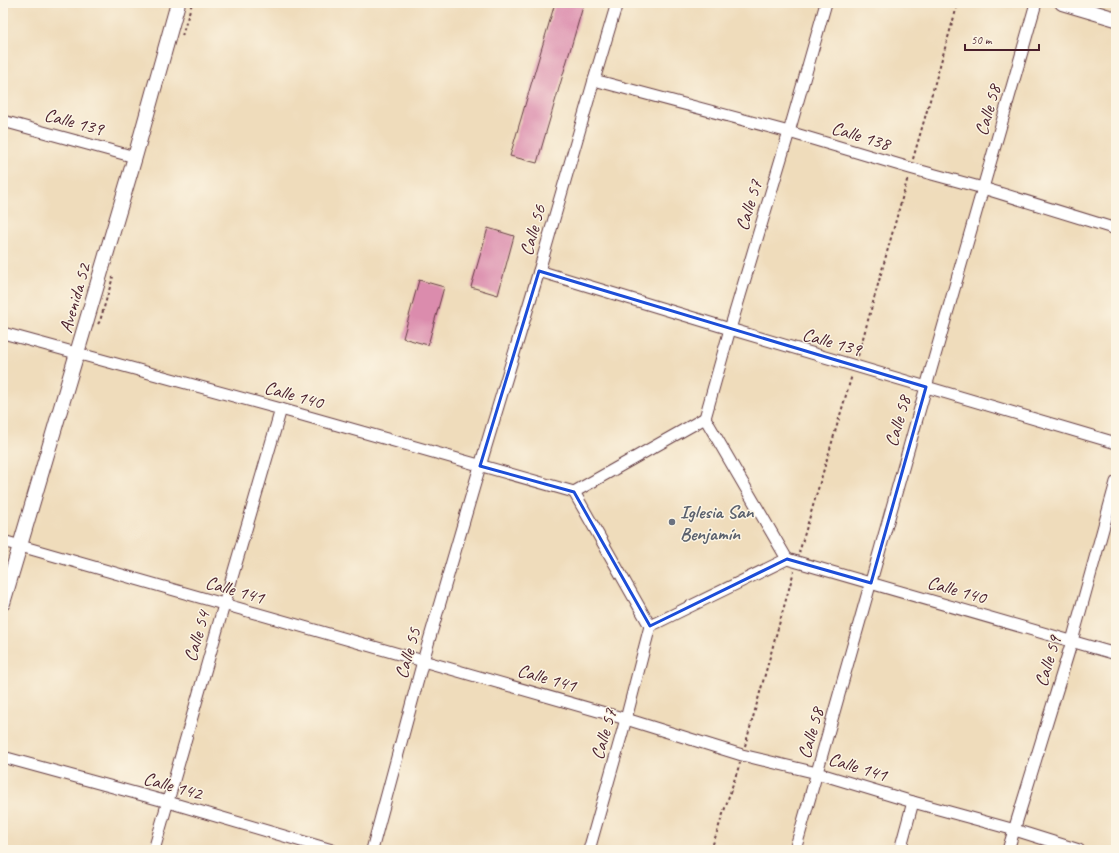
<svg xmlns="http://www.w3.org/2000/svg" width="1119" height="853" viewBox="0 0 1119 853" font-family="Caveat,sans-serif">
<rect width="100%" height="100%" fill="#fcf5e5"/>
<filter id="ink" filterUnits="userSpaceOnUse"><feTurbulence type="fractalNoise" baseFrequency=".025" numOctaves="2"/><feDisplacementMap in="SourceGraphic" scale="8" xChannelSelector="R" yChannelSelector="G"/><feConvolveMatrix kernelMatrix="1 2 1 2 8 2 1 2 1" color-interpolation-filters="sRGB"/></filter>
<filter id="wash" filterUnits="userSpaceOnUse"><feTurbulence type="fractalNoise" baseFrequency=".012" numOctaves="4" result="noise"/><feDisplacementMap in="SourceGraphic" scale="16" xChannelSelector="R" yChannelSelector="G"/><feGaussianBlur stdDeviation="0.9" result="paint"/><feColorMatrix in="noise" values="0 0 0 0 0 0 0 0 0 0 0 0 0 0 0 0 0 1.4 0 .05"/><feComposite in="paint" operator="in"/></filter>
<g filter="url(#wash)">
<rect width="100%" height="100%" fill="#efdcbb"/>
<g id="blocks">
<g fill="#db8cad">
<path d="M555,3h29l-47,160 -27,-7z"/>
<path d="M488,228l26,8 -16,59 -27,-8z"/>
<path d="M419,280l25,7 -16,58 -25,-7z"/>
</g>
</g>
</g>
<g filter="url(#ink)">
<use href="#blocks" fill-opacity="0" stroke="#633b41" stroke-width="1"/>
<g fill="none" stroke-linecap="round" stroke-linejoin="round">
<g stroke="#633b41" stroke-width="13">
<g id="minor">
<path d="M594,80l195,52 121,36 73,20 133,41"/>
<path d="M3,121l132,36"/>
<path d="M539,271l191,58 386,114"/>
<path d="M3,333l278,76 293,83"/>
<path d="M705,418l25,-89 59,-197 37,-129"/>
<path d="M705,418l82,141"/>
<path d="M574,492l76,134 137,-67"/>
<path d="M574,492l131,-74"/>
<path d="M3,541l623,178 116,36 75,18 96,29 102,28 64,20"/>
<path d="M787,559l329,95"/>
<path d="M3,757l165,45 164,48"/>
<path d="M154,850l70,-245 57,-196"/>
<path d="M372,850l51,-189 57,-195 59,-195 55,-191 23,-77"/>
<path d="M589,850l37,-131 24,-93"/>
<path d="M795,850l131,-463 110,-384"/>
<path d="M900,850l13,-48"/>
<path d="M1008,850l64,-209 44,-159"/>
</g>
</g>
<g stroke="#633b41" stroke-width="16">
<g id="major">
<path d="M1062,3l54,16"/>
<path d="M3,603l132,-446 43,-154"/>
</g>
</g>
<g stroke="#633b41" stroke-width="2" stroke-dasharray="3 3" stroke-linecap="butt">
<path d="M182,36l10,-33"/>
<path d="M913,159l45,-156"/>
<path d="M98,324l2,-3 13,-44"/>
<path d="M858,356l50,-179"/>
<path d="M799,553l53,-178"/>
<path d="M745,746l49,-175"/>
<path d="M711,850l29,-87"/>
</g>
<use href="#minor" stroke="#fff" stroke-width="11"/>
<use href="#major" stroke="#fff" stroke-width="14"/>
</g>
</g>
<path fill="none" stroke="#1d4ed8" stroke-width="3" stroke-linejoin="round" d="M539,271l387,116 -55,196 -84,-24 -137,67 -76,-134 -94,-26z"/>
<circle fill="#6b7280" stroke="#fcf5e5" stroke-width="1.5" cx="672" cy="522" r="4"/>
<g text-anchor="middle" stroke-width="3" stroke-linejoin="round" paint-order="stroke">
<g font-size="19" fill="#4a1f2b" stroke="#fcf5e5">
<text transform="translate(987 110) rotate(-74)" y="7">Calle 58</text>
<text transform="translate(74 121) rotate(15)" y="7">Calle 139</text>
<text transform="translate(861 135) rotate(17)" y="7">Calle 138</text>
<text transform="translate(748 205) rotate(-73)" y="7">Calle 57</text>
<text transform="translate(532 230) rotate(-74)" y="7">Calle 56</text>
<text transform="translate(74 298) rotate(-74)" y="7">Avenida 52</text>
<text transform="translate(832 341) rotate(16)" y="7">Calle 139</text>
<text transform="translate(294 394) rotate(16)" y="7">Calle 140</text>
<text transform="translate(897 421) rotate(-74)" y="7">Calle 58</text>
<text transform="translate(235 589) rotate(16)" y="7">Calle 141</text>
<text transform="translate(957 589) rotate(16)" y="7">Calle 140</text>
<text transform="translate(196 636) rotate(-74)" y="7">Calle 54</text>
<text transform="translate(407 653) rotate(-74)" y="7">Calle 55</text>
<text transform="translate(1047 661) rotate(-73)" y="7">Calle 59</text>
<text transform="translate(547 677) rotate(16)" y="7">Calle 141</text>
<text transform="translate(810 733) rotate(-74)" y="7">Calle 58</text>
<text transform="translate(603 734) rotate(-74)" y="7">Calle 57</text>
<text transform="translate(858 766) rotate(17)" y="7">Calle 141</text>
<text transform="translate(173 785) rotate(16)" y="7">Calle 142</text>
</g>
<g font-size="19" font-weight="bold" fill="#5b616d" stroke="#fcf5e5" text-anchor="start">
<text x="680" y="518">Iglesia San<tspan x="680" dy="22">Benjamín</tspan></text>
</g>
</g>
<rect width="1119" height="853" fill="none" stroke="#fcf5e5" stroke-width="16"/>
<path d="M965 44v6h74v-6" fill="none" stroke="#4a1f2b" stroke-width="2"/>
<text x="971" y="44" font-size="12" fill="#4a1f2b" stroke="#fcf5e5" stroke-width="3" paint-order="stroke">50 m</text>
</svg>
